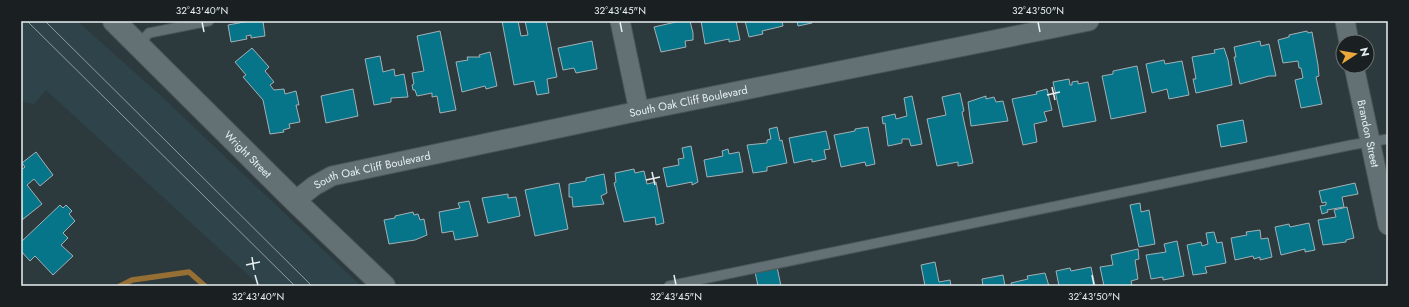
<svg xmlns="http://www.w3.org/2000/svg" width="1409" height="307" viewBox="0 0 1409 307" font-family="Jost,sans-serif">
<rect width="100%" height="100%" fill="#2d3a3d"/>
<path fill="#2f444a" d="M21,21h56l83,74 201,191h-101l-214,-196 -12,14 -13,-3z"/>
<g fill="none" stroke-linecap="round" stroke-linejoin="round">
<path stroke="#966f34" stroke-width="5.5" d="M120,286l12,-6 57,-8 16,14"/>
</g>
<g fill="#06758a" stroke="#a2b1b5">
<path d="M249,21h14l2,15 -14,2v-3l-5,1 1,3 -16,3 -3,-17z"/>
<path d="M502,21h16l3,15 7,-1 -3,-14h21l11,56 -10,2 2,14 -12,2 -3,-14 -20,4z"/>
<path d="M676,21h14l3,12v7l-8,1 1,6 -25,5 -7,-25 22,-5z"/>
<path d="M701,21h35l4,19 -11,2v-3l-24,5z"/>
<path d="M745,21h37l1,5 -21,5 1,3 -14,3z"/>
<path d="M797,21h14l1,2 -14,3z"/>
<path d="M440,31l16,79 -16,3 -3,-17 -5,1v-4l-15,3 -2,-6h-2l-1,-5 2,-1 -2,-11 12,-2 -7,-35z"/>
<path d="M1307,31l1,2 4,-1 6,33 1,11 -3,1 6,27 -21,4 -6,-28 8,-2 -2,-10h-2l-1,-7 -15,2 -5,-23 11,-3v-2z"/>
<path d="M592,41l5,28 -21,4 -2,-5 -11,2 -5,-22z"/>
<path d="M1260,41l1,5 8,-2 7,32h-7l-29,8 -6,-27h2l-2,-10z"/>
<path d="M252,48l17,19 -4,4 9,11 -4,3 4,5 10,-1 1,5 11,-3 3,14h-3l4,17 -11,2 1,4 -7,2 1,2 -14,2 -7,-34 -20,-23 3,-2 -11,-13z"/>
<path d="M1224,48l4,12 4,25 -36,8 -3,-14h3l-4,-22 23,-4 -1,-3z"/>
<path d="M490,52l7,34 -11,3 -1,-3 -23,6 -6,-30 12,-2 -1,-3h13l-1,-2z"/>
<path d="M380,56l3,16 11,-3 1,7 9,-2 4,23 -17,1v4l-17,3 -9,-46z"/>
<path d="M1164,60l1,4 17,-3 7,34 -20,4 -2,-10 -15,4 -6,-29z"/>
<path d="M1137,66l9,46 -35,7 -9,-43 11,-2v-3z"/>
<path d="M1069,79l1,6h2v-3l6,-1v3l10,-2 8,39 -33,6 -10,-45z"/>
<path d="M353,89l5,27 -32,7 -5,-27z"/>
<path d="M1047,89l5,21 -8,2 3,9 -13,3 3,18 -14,3 -11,-46 25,-5 -1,-2z"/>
<path d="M960,93l4,18 -2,1 11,51 -15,3v-4l-21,4 -10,-47 19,-4 -4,-18z"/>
<path d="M912,96l10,48 -11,2 -2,-7h-7v4l-14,3 -3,-23 -2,1 -1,-7 13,-3 1,5 11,-3 -3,-18z"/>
<path d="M986,96v3l8,-2 2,5 7,-1 5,20 -37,5 -3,-24z"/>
<path d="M1243,120l4,22 -26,5 -4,-22z"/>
<path d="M777,127l3,14 2,-1 5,23 -20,4v4l-14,2 -6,-28 20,-2v-3l4,-1 -2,-10z"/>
<path d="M868,127l7,37 -9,2 -1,-4 -24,5 -7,-32 21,-4v-2z"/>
<path d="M826,131l4,18 -6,1 2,9 -14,3v-3l-18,4 -5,-25z"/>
<path d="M691,146l7,36 -6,3v-3l-25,5 -4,-19 16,-3 -1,-6 6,-1 -2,-10z"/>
<path d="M728,149l1,5 10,-2 4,20 -36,5 -3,-17 19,-4 -1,-5z"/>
<path d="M36,152l17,23 -13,11 -6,-7 -7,6 15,19 -20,16 -1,-50 4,-3 -3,-4z"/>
<path d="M634,169l1,4 9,-2 3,13 9,-2 8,41 -8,2 -1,-8 -31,5 -10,-39 2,-1 -1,-9z"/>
<path d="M604,174l3,19 -6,3 3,8 -31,3 -1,-10h-3v-13l17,-3v-3z"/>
<path d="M559,183l9,46 -33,7 -10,-46z"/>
<path d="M1355,183l3,11 -16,3 2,10 -17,3 1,2 -6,2 -2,-8 6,-1v-3l-4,1 -3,-12z"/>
<path d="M508,194v4l8,-1 4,19 -32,7 -6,-25z"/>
<path d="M469,201l9,35 -23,4 -2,-9 -11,2 -3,-21 21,-4 -2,-5z"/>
<path d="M1140,203l1,9 8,-2 6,34 -16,3 -9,-42z"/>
<path d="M60,205l3,3 3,-3 6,6 -3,3 6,7 -12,12 5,5 -7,7 12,11 -20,19 -18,-19 -5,5 -9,-10v-9z"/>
<path d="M1347,207l7,31 -8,2v2l-23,3 -5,-25 18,-3 -2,-7z"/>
<path d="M413,212l1,3 4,-1 2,6 4,-1 3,16 -12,5 -26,4 -5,-24 11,-2v-2z"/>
<path d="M1309,223l6,27 -10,2v-3l-24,6 -6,-28 14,-3 1,3z"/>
<path d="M1260,230l1,9 7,-1 4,19 -12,3v-3l-6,2 -1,-3 -18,4 -4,-22 16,-3 -1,-3z"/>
<path d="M1214,232l3,11 5,-1 4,21 -21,4 2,6 -14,2 -6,-30 14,-3 1,4 6,-2 -2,-11z"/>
<path d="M1177,241l7,35 -21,4v-3l-12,2 -5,-24 20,-3 -2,-8z"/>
<path d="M1138,249l1,10 -4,1 3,19 -7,2 1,4 -7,1h-21l-4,-19 13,-2 -2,-10z"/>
<path d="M935,262l4,20 11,-2 1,6h-26l-4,-21z"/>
<path d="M777,267l4,19h-23l-3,-14z"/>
<path d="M1091,267l4,19h-36l-3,-15 14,-3 1,3z"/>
<path d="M1045,273l4,13h-37l-1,-3 17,-4 -1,-3z"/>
<path d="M1003,275l2,11h-22l-1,-7z"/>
</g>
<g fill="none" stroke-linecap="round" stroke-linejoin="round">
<g stroke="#4c5759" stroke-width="11">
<g id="service">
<path d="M138,45l11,-12 60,-12"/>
<path d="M669,286l682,-141 37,-6"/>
</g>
</g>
<g stroke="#4c5759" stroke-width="21">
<g id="minor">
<path d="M620,21l19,90"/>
<path d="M1345,21l4,21"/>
<path id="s1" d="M1354,66l34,159"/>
<path id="s2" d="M295,201l19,-15 18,-10 307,-65 450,-90"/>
</g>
</g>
<g stroke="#4c5759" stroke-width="24">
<g id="tertiary">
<path id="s3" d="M114,21l181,180 89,85"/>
</g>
</g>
<use href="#service" stroke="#637175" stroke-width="9"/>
<use href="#minor" stroke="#637175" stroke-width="19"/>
<use href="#tertiary" stroke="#637175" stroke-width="22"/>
<g stroke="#919b9e" stroke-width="1">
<path d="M27,21l268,265"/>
<path d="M45,21l267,265"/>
</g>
</g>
<path fill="none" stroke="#e7eff1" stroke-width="1.5" d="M202,22l2,10M620,22l2,10M1038,22l2,10M1052,87l3,13M1047,95l13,-3M652,172l3,13M646,180l14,-3M252,257l2,13M246,265l14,-3M255,275l3,10M674,275l2,10M1092,275l2,10"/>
<g text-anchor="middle" stroke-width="3" stroke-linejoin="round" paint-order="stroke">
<g font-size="11" fill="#e7eff1" stroke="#1a2021">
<text dy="4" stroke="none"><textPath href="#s2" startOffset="409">South Oak Cliff Boulevard</textPath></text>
<text dy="4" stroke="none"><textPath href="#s1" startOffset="69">Brandon Street</textPath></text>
<text dy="4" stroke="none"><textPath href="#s3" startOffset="189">Wright Street</textPath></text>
<text dy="4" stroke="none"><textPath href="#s2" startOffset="85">South Oak Cliff Boulevard</textPath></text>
</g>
</g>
<rect width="1409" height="307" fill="none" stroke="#1a2021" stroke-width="44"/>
<g transform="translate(1355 54) rotate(78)"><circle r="19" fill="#1a2021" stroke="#6c7374"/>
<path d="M0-3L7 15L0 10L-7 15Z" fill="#eda83b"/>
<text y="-6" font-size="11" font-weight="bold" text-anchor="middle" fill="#e7eff1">N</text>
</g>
<rect x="22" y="22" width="1365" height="263" fill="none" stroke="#e7eff1" stroke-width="1.5"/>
<g font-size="10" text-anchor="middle" fill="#e7eff1">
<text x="202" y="14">32°43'40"N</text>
<text x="620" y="14">32°43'45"N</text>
<text x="1038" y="14">32°43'50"N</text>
<text x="258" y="300">32°43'40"N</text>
<text x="676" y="300">32°43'45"N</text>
<text x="1094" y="300">32°43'50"N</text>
</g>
</svg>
